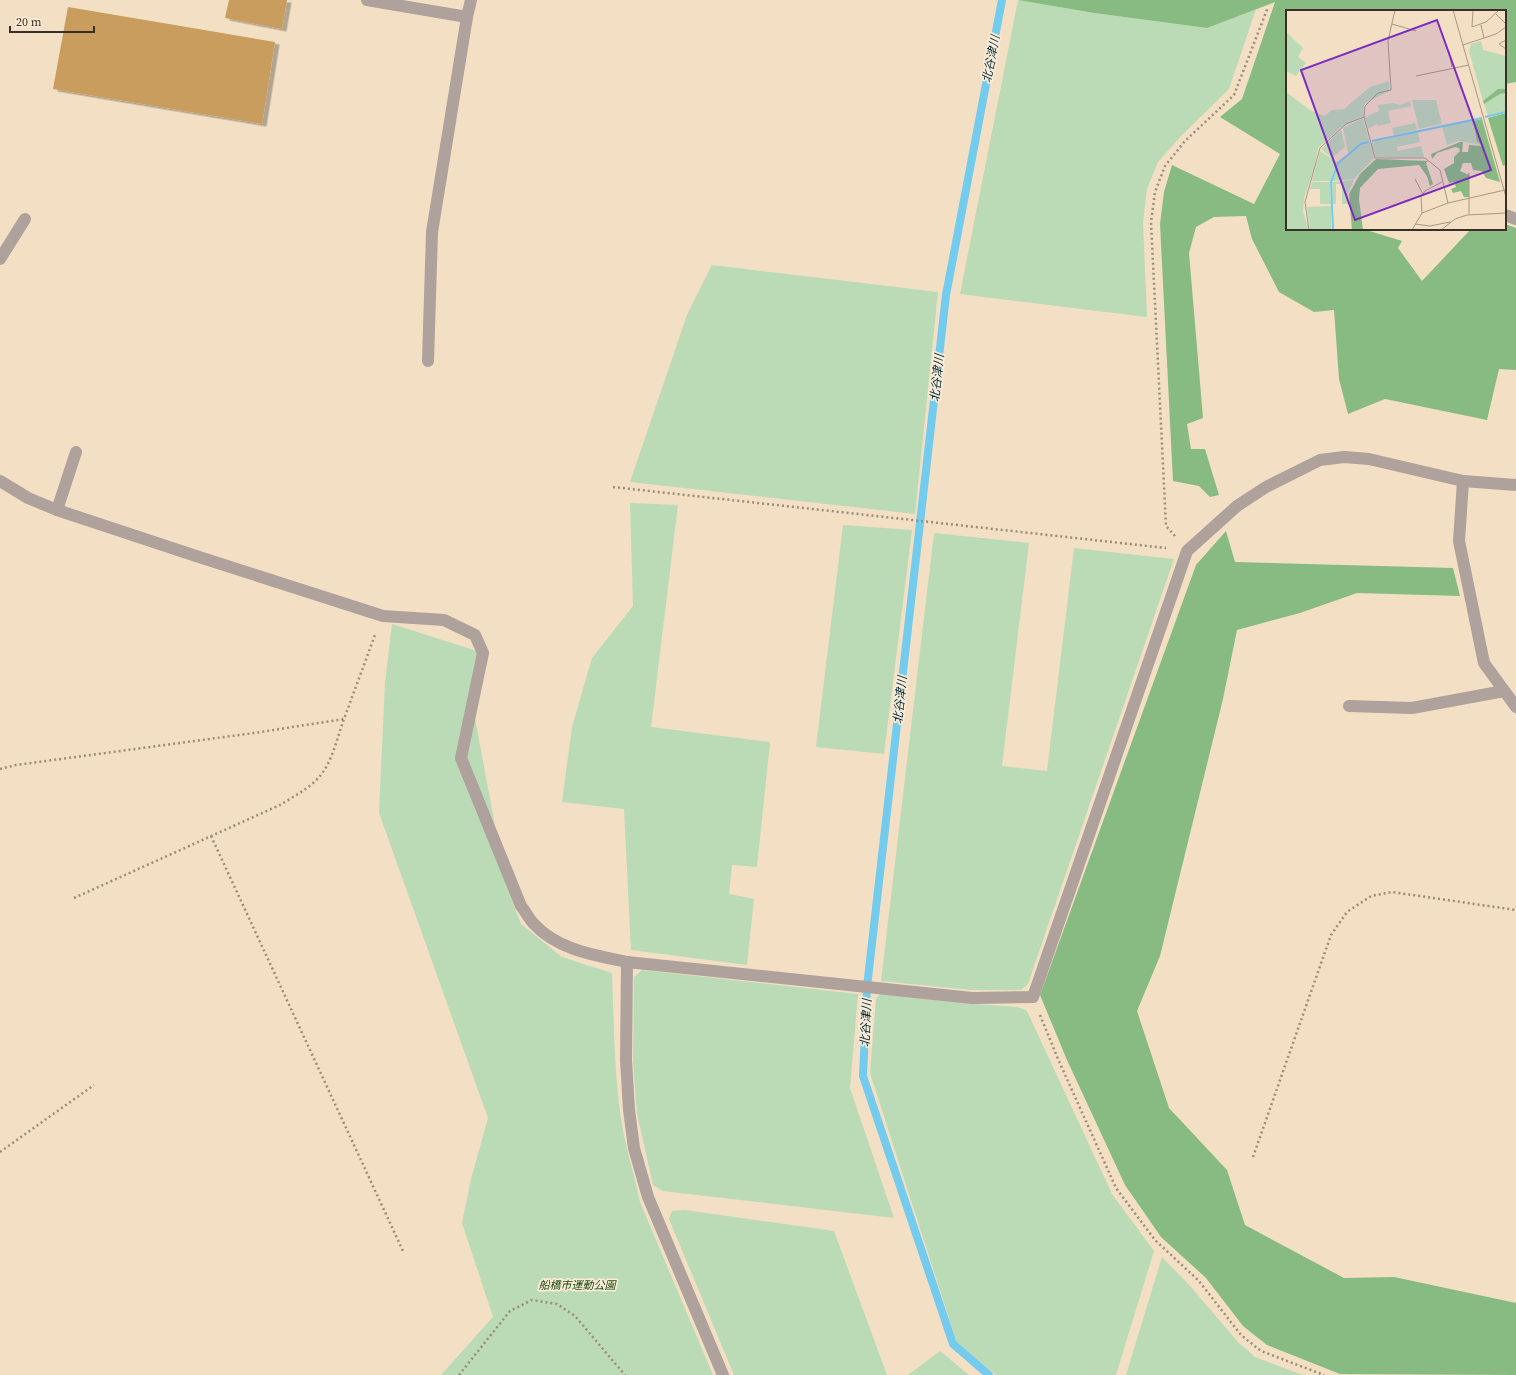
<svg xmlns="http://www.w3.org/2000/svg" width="1516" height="1375" viewBox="0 0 1516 1375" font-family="'Source Serif 4','Noto Sans JP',serif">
<defs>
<filter id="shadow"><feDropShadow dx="4.5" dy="2.5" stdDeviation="0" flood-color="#0004"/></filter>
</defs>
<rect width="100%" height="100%" fill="#f2dfc4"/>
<g fill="#bbdbb7">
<path d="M1018,0l76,13 113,15 49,-19 -27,80 -48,47 -23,26 -11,27 -4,33 4,95 -187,-23z"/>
<path d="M712,265l226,27 -23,222 -285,-32 57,-167z"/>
<path d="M630,503l48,2 -27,222 119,15 -13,125 -25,-2 -3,29 25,5 -7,66 -116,-15 -7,-141 -62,-7 10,-75 20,-69 41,-52z"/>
<path d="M843,525l69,5 -28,224 -68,-7z"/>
<path d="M934,533l95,10 -27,223 45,5 27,-223 100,11 -146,425 -7,6h-50l-90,-9z"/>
<path d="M392,624l88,28 -5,66 31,167 15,39 41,33 50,16c2,52 2,106 11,158 5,24 12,47 17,71l73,173h-272l52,-58 -31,-94 9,-44 17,-61 -109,-305 6,-130z"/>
<path d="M642,970l216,24 -8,94 44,130 -231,-27 -10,-6 -16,-71 -4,-52 1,-85z"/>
<path d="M880,994l95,10 43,3 9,4 85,183 42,57 -38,124h-120l-39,-32 -87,-270 6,-74z"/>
<path d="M685,1210l149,21 53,144h-153l-65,-156 3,-8z"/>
<path d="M1162,1257l29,30 47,55 17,15 48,18h-177z"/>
<path d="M940,1351l29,24h-61z"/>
</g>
<g fill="#88bb82">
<path d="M1018,0h498v82l-11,2v-73h-218v218h76l39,12 -4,7 24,33 49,-52h34v-5l11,4v142l-17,-1 -12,51 -102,-21 -37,15 -9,-35 -5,-69 -20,2 -35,-20 -27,-53 -6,-23 -32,1 -18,10 -7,26 14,165 -16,6 4,25h14l14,46 -9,2 -11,-11 -26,-5 -13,-257 4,-32 8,-27 82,39 26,-50 -60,-37 22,-18 33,-97 -68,26 -113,-15z"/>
<path d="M1226,531l9,31 218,6 7,28 -103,-3 -57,20 -63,17 -14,69 -63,257 -23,55 32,97 58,62 18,55 99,53 50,-1 122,26v72l-176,-1 -73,-29 -24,-19 -37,-48 -45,-41 -36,-52 -58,-125 -27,-65 156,-430z"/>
</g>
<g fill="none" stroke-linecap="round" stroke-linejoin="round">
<path stroke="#73cbed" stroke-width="8" d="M989,1375l-36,-31 -90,-268 4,-89 79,-692 56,-295"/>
</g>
<g fill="#c99d5d" filter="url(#shadow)">
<path d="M229,0h58l-5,29 -57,-11z"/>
<path d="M68,7l207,35 -13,82 -209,-35z"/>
</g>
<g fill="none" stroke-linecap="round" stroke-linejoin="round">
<g stroke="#9b8d7a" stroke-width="2.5" stroke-dasharray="2 3" stroke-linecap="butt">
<path d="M613,487l553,61"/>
<path d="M1175,536l-9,-10 -15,-304 4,-30 10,-26 20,-25 49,-46 34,-88"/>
<path d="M0,769l16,-4 238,-32 90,-14 31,-84"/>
<path d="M211,836l192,415"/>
<path d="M74,898l206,-93c13,-8 30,-17 40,-29 13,-16 17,-38 24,-57"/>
<path d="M1040,1015l18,44 58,129 39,52 44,41 42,54 20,16 63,24"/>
<path d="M0,1152l94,-67"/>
<path d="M1253,1157l78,-222 16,-23 24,-16 21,-4 124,18"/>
<path d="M459,1375l51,-64 22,-11 25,4 18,12 50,59"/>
</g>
<g stroke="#afa19b" stroke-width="12">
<path d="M367,0l100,17"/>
<path d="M1505,215l11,4"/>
<path d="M0,259l25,-40"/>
<path d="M428,361l4,-129 35,-215 4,-17"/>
<path d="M0,481l28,17 29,12 139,46 187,60 61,4 31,15 8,18 -22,105 60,148c5,6 8,13 13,18 24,26 60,31 93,38l-1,98 3,50 5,38 14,49 75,178"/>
<path d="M1463,481l-4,60 25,122 32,44"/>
<path d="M57,510l19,-58"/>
<path d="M1349,706l63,2 92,-17"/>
<path d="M627,962l345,36 61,-1 154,-446 50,-45 29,-19 54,-27 24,-3 25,2 94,22 53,4"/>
</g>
</g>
<g text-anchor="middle" stroke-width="3.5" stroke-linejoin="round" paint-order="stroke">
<g font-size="11" font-style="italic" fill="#184b13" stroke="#fcecd7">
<text x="577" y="1289">船橋市運動公園</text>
</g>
<g font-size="12" font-style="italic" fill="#05303e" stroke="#fcecd7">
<text transform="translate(991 59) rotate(-79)" y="4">北谷津川</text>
<text transform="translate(937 378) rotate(-84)" y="4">北谷津川</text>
<text transform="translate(900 700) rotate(-84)" y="4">北谷津川</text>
<text transform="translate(866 1023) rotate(-87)" y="4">北谷津川</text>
</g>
</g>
<g transform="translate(1286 10)">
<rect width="220" height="220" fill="#f2dfc4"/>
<path d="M0,22l17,16 -5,9 8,6 -10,13 -10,-5zM195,31l2,9 23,6v33h-8l-15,12 -14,-50 2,-7zM103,71v10l-22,11 -3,3 -1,11 -22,11 -23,21 -4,21 -10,29 -1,13 6,19h-23v-138l24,18 14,6 8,-6 12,-1 26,-22zM220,83v18l-18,5 -4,-12 16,-10zM126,90h24l6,24 -23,5zM124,91l1,5 -23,5 3,12 -13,3 -1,-2 -9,5 -3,-12 14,-6 -1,-6 15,-2 7,2zM77,108l6,23 -9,3 -12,9 -5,-25zM187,111l4,20 4,4 -22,-4 -12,4 -5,-19zM129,113l2,7 -23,5 -2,-7zM55,120l4,17 -13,11 -11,-9zM132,122l2,10 -23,5 1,4 23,-5 3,11h-48l-5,-14zM84,133l4,15 -20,21 -22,2 6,-18 24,-18zM34,141l17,11 -7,19h-18zM68,170l-6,13v11h-6v-20h-6v20h-3l-1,-22zM26,172h18l1,22h-11v-15h-10zM45,196v24h-21l-3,-23z" fill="#bbdbb7"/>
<path d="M212,79h8v4l-6,1 -16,10 -1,-3zM220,103v52l-3,1 -15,-48zM196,109l18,63 -14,-4 -4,-7 -9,-1 -2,-7h-8l-3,8 9,4v22h-5l-3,-6 -8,2 -2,-4 5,-2 -2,-5 -5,1 -5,-14 10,-6v-6l6,-6 -1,-3 -4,-1 -18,6 -5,6 -1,-5 29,-12h3l-1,10h6l1,-7 13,1 -5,-5 -4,-20zM90,149l52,2 -2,2 7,21 -3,2 -3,-10 -8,-11 -41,4 -18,19 -1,11 4,31h-11l-3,-36 11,-20z" fill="#88bb82"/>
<path fill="none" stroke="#73cbed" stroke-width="2" d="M199,107l21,-5M86,131l110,-23M47,220l-2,-48 7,-19 23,-19 8,-2"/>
<path fill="none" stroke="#a89985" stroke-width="1" d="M167,0l53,187M187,0l-1,17 14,-5 13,-12M210,4l10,10M106,14l24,7M195,15l3,13M220,30l-7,4 7,5M177,35l33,-11 10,-7M163,42l3,15M130,66l53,-11M78,107l11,41h50l15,12 8,33 -26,10 -10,17M129,169l8,15M162,193l57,-13M136,203l-1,-16 4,-6 17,-9M183,204v-41M129,214l15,2 20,-4M23,220l-4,-28 15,-54 26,-24 18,-7 1,-11 13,-13 13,-3 -3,-49 7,-31M155,220l14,-11 12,-4 39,-2"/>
<path fill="#7b2cbf" fill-opacity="0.15" stroke="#7b2cbf" stroke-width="2" d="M151,10l54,150 -136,50 -54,-150z"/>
<rect width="220" height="220" fill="none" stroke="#383026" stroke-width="2"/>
</g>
<path d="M10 26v6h84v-6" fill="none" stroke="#383026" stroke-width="2"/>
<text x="16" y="26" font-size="12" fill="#383026" stroke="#fcecd7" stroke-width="3" paint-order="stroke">20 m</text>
</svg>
